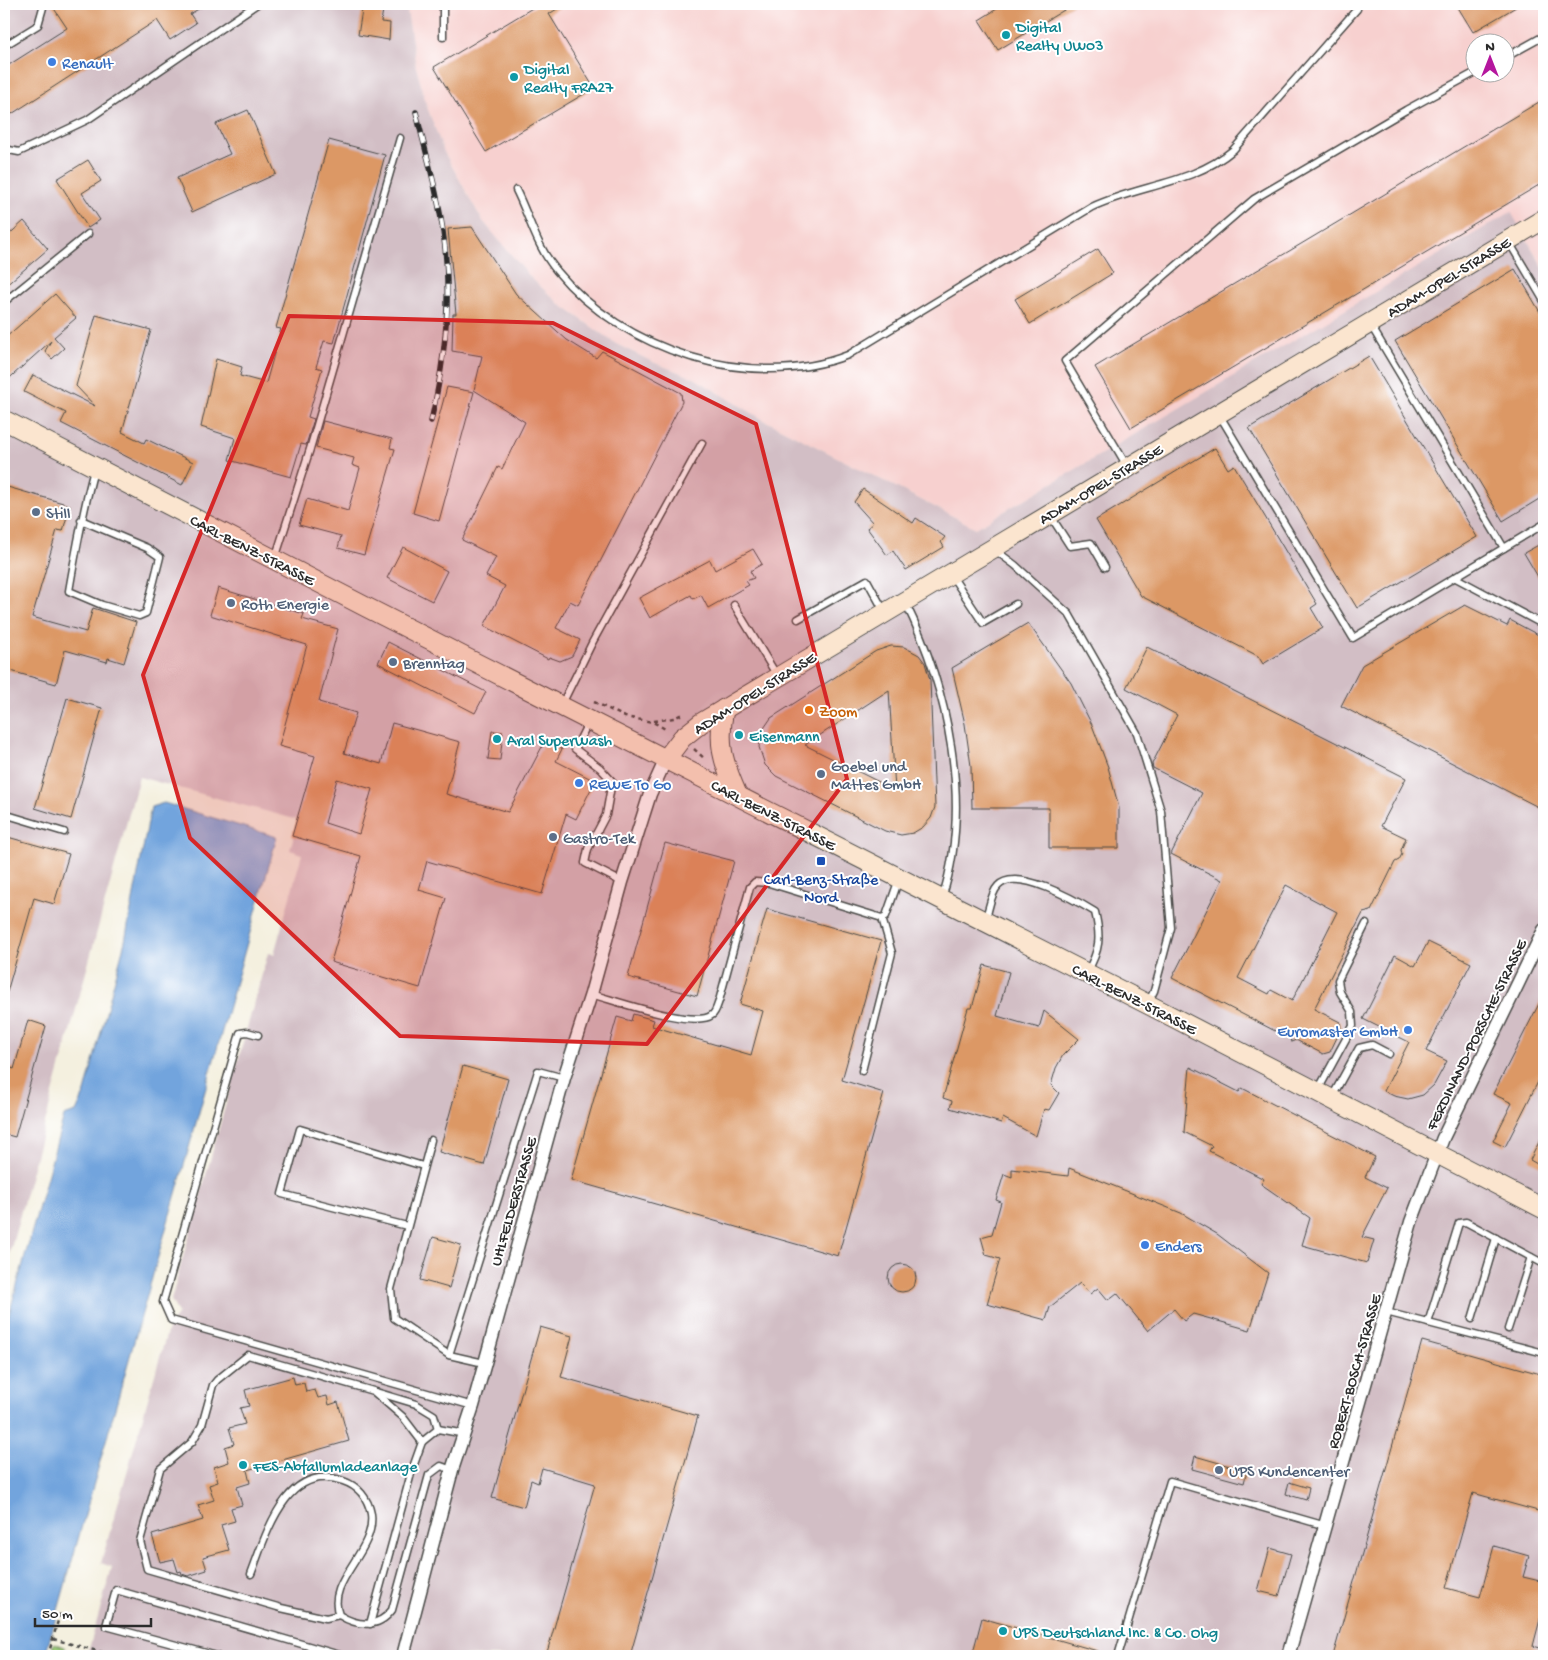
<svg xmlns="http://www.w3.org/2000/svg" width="1548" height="1660" viewBox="0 0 1548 1660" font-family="'Gochi Hand',sans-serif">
<rect width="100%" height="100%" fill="#fff"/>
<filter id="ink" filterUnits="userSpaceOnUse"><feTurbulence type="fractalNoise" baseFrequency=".02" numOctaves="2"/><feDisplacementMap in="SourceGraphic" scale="10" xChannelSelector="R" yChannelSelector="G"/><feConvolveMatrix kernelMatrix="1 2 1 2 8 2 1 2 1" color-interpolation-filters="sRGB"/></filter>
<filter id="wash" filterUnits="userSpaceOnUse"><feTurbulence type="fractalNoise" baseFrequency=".0096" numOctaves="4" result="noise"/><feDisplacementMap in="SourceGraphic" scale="20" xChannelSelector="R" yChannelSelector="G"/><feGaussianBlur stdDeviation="1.12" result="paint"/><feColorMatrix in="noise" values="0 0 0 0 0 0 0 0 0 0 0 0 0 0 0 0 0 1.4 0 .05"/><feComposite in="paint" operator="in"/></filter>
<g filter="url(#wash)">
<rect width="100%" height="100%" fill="#f4f0df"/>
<path fill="#f7d0cf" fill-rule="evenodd" d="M406,4h1138v264l-33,-55 -535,315 -212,-108 -70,-42 -39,-15 -39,-19 -55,-39 -30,-27 -49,-58 -38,-68 -17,-45 -11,-40zM1476,42h30v30h-30z"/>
<path fill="#d2bec5" d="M4,4h402l10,63 11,40 17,45 38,68 49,58 30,27 55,39 39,19 39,15 70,42 212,108 535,-316 33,57v1387h-1457l25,-89 -11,-4 67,-234 10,-16 -7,-13 97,-347 6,1 28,-100 -12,-4 8,-30 -159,-43 -135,497z"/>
<path fill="#9ccc7a" stroke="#647c52" d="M54,1643l11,4 -2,9h-13z"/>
<path fill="#72a4dd" stroke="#4e6884" d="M164,803l113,34 -232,819h-41v-324l60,-216 12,-4 9,-20 40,-151 26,-134z"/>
<g id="blocks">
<g fill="#dc9865" fill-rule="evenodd">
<path d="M51,4h156l-17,10 6,9 -26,17 -13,-20 -153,99v-51l63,-40z"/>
<path d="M363,4h21l-3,18 9,1 -1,17 -31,-5z"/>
<path d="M539,4h26l-16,10 45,74 -108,64 -52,-85z"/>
<path d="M1005,4h69l-76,46 -19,-30z"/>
<path d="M1456,4h65l-48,28z"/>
<path d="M1544,99v83l-413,246 -36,-61z"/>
<path d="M248,110l28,64 -84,38 -15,-34 53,-24 -14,-30z"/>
<path d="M329,140l56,15 -51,188 -10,-2 -8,26 6,2 -14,48 6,2 -8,26 -5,-1 -10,33 -62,-17 6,-22 -34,-11 15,-68 26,8 -2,9 26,7 15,-54 -5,-1z"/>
<path d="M88,160l13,21 -19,12 18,27 -12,8 -31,-49z"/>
<path d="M24,221l24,28 -44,38v-48z"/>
<path d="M472,227l44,67 51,46 29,18 6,-7 79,42 1,9 -104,203 -8,-4 -14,27 24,12 -8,16 -12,5 -11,-4 -1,2 -64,-33 21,-40 -19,-10 10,-19 -34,-17 36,-73 4,2 23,-47 -51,-32 8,-34 -30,-5 1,-37h3l-8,-85z"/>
<path d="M1098,249l15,24 -83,51 -15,-25z"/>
<path d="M1515,269l29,50v177l-41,25 -108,-180z"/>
<path d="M55,294l21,24 -22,19 10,11 -12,11 -7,-8 6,-10 -47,42v-44z"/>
<path d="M96,315l55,15 -29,102 22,11 2,-4 47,23 -11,23 -121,-62 5,-10 -42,-21 9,-17 62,31 -19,-20z"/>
<path d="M1369,356l108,181 -120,71 -108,-180z"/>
<path d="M447,387l27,5 -35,129 -26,-8z"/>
<path d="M323,421l69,18 -2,9 5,1 -31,106 -26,-7 3,-12 -42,-11 8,-26 41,12 12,-43 -8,-3 2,-7 -38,-10z"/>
<path d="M1215,448l13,21 6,-4 83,139 -6,4 12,20 -60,36 -5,-8 -117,-60 -45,-76z"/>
<path d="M4,486l66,19 -7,26 -6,-1 -25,87 54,15 7,-24 43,14 -12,41 -16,-5 -1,4 -42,-12 -9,34 -52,-15z"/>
<path d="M863,489l50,34 3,-5 29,19 -4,5 3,5 -38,23 -13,-19 -6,4 -20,-27 6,-5 -19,-21z"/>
<path d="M1544,542v45l-20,-34z"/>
<path d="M403,547l44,24 -15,30 -45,-23z"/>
<path d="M753,549l9,15 -12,7 4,7 -8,3 3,4 -41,23 -7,-13 -8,4 -2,-4 -41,23 -11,-20 71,-38 5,10z"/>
<path d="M218,588l86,26 -2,5 36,10 -19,73 37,11 -12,40 37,11 11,-41 68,19 -14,52 62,18 37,-71 17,8 -6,12 39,20 -19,38 -10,-5 -24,80 -115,-33 -8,29 27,8 -26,90 -89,-26 30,-106 -69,-20 23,-80 -36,-10 28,-101 -97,-30zM337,779l35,10 -13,45 -34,-11z"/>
<path d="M1465,605l42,21 3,-6 34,18v172l-203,-104 21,-41z"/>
<path d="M1028,623l43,60 21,42 16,42 11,41v40h-70v-40h-77l-1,-42 -6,-42 -13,-56z"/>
<path d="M388,642l98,50 -11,21 -97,-50z"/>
<path d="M891,646l13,1 15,8 6,8 5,17 5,127 -4,11 -8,9 -10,6 -12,2 -16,-4 -109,-55 -11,-11 -6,-18 3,-16 9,-13 105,-67zM889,690l6,100 -90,-45z"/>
<path d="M1147,647l259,131 -25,48 25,12 -5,12 1,4 -3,6 -4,2 -24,49 -8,2 -49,96 26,13 1,7 -11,23 -7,2 -27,-14 -5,2 -2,-9 -6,2 -111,-57 50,-98 -51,-26 31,-61 -49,-25 -1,-4 25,-49 -51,-27zM1286,885l51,27 -45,89 -21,-11 -2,4 -31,-16z"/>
<path d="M67,698l35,10 -31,111 -36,-11z"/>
<path d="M492,731l11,1 -3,28 -12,-1z"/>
<path d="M4,836l65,18 -15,50 -20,-6 -27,94h-3z"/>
<path d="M665,843l69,18 -37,135 -69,-19z"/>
<path d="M767,909l114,32 -39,139 42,13 -46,163 -267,-76 46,-163 14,4 2,-7 21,6 -2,6 99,29 12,-44 -23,-7z"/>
<path d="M1428,942l43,21 -45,88 21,10 -13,24 -11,10 -15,4 -14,-3 -10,-5 25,-49 -46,-23 32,-64 20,11z"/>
<path d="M984,965l25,7 -12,44 42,12 5,-17 35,28 -16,16 -7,13 -5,17 8,8 -10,17 -5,-1 -8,27 -33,-18 -2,5 -51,-15 2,-7 -9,-3 25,-90h4z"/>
<path d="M1544,994v76l-39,77 -12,-6 19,-38 -19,-9z"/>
<path d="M28,1020l18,6 -31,111 -11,-3v-69l10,4z"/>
<path d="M463,1066l45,13 -24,86 -45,-13z"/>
<path d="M1190,1067l49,25 3,-4 133,69 -10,20 22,11 -25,49 12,3 -7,23 -65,-18 8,-27 -49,-34 3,-5 -55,-28 3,-5 -28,-14z"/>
<path d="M1544,1132v36l-14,-8z"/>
<path d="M1069,1168l112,45 36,21 51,39 -18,57 -57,-16 -9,7 -10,-12 -26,22 -31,-38 -9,7 -10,-12 -8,6 -10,-11 -30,24 -4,13 -59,-16 13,-45 -14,-4 -5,-18 11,-3 9,-32 -5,-2 8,-26 8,3v-8l56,7z"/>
<path d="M433,1237l28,8 -12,43 -29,-8z"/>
<circle cx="902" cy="1278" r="14"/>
<path d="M540,1327l32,9 -11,41 137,39 -68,240h-84l49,-172 -53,-16 -4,15 -7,-3 -7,27 -32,-9z"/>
<path d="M1422,1341l122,34v112l-6,24 -65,-18 -27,95 34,9 14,-51 35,10 -6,21 21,5v22l-11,42 11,3v7h-211z"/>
<path d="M293,1377l2,8 9,-2 2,9 9,-2 3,8 9,-2 2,9 9,-3 11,39 -102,29 3,13 -13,4 5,18 -11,3 4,13 -14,4 8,25 -26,7 4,13 -19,6 -6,-2 -1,-3 -3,1 -4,-13 -14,3 -8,-27 51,-15 -5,-15 16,-5 -5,-15 9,-3 -4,-15 15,-5 -4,-15 9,-3 -5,-16 16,-4 -5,-16 9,-2 -4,-16z"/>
<path d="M1195,1456l52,15 -3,12 -52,-14z"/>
<path d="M1289,1482l20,6 -3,12 -20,-6z"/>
<path d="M1270,1548l21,6 -12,42 -21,-5z"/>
<path d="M982,1618l119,34v4h-129z"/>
</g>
</g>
</g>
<g filter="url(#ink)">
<use href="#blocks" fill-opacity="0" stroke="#494946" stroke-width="1"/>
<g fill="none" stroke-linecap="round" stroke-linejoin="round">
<g stroke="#494946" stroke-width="9">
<g id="lane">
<path d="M443,37v-33"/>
<path d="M4,46l34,-21 6,-21"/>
<path d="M1506,57l38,-21"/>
<path d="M4,149l15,3 68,-32 170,-116"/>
<path d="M516,190c14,28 20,56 41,81 65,79 194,122 291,84l244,-148c47,-22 101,-23 141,-57l124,-141"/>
<path d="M1509,242l35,59"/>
<path d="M4,302l84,-68"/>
<path d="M1370,324l134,224"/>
<path d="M1220,416l133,222 191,-114"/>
<path d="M1127,466l-62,-105 189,-162 152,-89 70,-38"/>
<path d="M1050,515l20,31 21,-3 14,24"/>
<path d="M81,520l66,28 13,9 -14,56 -7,3 -37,-11 -33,-14c7,-41 14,-81 25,-121"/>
<path d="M995,550l20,15 54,49 68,119 24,78 10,117 -17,63 -6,12"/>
<path d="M275,559l35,-110 90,-311"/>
<path d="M952,576l31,47 33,-19"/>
<path d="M1456,578l88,47"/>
<path d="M905,602c43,86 68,203 37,296"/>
<path d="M734,605l42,69"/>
<path d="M798,619l69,-39 17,31"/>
<path d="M562,704l30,-61 110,-200"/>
<path d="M588,723l-13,26 25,19 12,13 -6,34 -18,34 -3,14 37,19"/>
<path d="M4,814l60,18"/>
<path d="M986,918c3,-9 5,-25 12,-32 18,-20 79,15 97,26 6,25 5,38 -8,60"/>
<path d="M591,994c23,6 103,35 121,21 4,-3 5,-9 7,-14l31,-114 5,-5 14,1 113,35 4,-2 13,-37"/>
<path d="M258,1035l-11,-3 -7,1 -77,269 8,18 302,86"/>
<path d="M862,1071l30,-118 -10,-35"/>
<path d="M1318,1090l35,-64 -1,-14 -12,-20 -2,-12 28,-56"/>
<path d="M1332,1097l27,-49 13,-3 17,9"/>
<path d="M431,1140l-40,149 3,29 55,37"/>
<path d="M407,1226l-125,-32 18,-65 123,37"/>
<path d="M1386,1312l158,41"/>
<path d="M1472,1319l24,-81"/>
<path d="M1428,1323l31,-100 7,-1 78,42"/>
<path d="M1508,1329l23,-72"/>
<path d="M484,1363l-35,-8 89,-284 26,7"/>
<path d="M376,1392l40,12 18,11 4,14"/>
<path d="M251,1574c15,-39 35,-113 92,-93 15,5 25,17 28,33 5,38 -46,67 -32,101 18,11 39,14 53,-5l37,-135 12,-9 11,4"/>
<path d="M339,1615l-13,3 -45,-10 -134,-39 -7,-28 20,-72 32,-27 10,-17 11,-40 4,-5 31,-25 125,36 30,26 19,25"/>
<path d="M370,1624l42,-154 10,-28 16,-13 27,5"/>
<path d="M217,1656l-111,-30 10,-36 227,66"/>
<path d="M1118,1656l52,-175 156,45"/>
</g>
</g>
<g stroke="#494946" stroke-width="15">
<g id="street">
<path d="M403,1656l49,-186 21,-64 91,-328 27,-84 31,-112 28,-88 16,-35"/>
<path d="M1288,1656l123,-434 32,-84 101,-208"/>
</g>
</g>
<g stroke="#494946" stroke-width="21">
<g id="secondary">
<path d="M4,420l362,187 795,404 383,198"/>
<path d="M724,709c-7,35 -1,53 13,85"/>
<path d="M666,759l16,-21 19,-15 843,-504"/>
</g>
</g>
<g stroke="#494946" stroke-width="2.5" stroke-dasharray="4 4" stroke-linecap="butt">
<path d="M594,702l31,15 28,5 14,8"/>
<path d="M654,721l20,-3 10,-5"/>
<path d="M694,749l11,10"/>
<path d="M53,1639l63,17"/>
<path d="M48,1656l13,-46"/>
</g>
<use href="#lane" stroke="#fff" stroke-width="6"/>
<use href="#street" stroke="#fff" stroke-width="12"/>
<use href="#secondary" stroke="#fbe5cf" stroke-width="19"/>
<g stroke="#2b2b2b" stroke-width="5.5">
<path id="rail" d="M416,112c10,42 23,84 28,127 8,62 1,122 -13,182"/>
</g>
<use href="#rail" stroke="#fff" stroke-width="4" stroke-dasharray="11" stroke-linecap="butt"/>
</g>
</g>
<path fill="#d62828" fill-opacity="0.2" stroke="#d62828" stroke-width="4" stroke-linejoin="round" d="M289,316l264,7 203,101 91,355 -200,265 -247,-8 -210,-198 -47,-163z"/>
<g fill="#0f9aa8" stroke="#fff" stroke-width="2">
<circle cx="1006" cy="35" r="5"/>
<circle cx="514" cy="77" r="5"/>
<circle cx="739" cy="735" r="5"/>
<circle cx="497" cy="739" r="5"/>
<circle cx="243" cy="1465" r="5"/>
<circle cx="1003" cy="1631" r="5"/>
</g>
<g fill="#3f7fe0" stroke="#fff" stroke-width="2">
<circle cx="52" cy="62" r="5"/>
<circle cx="579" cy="783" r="5"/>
<circle cx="1408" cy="1030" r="5"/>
<circle cx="1145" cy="1245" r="5"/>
</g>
<g fill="#5c6f8a" stroke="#fff" stroke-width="2">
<circle cx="36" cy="512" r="5"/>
<circle cx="231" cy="603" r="5"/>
<circle cx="393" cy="662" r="5"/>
<circle cx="821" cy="774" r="5"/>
<circle cx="553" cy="837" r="5"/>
<circle cx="1219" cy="1470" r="5"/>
</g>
<circle fill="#e8710a" stroke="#fff" stroke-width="2" cx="809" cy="710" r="5"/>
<rect fill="#1a4fb4" stroke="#fff" stroke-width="2" x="816" y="856" width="10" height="10" rx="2.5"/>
<g text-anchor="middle" stroke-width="4" stroke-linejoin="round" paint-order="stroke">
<g font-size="16" fill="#0d838f" stroke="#fff" text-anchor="start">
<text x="1016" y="32">Digital<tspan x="1016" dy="18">Realty UW03</tspan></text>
<text x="524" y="74">Digital<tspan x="524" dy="18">Realty FRA27</tspan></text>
<text x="749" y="741">Eisenmann</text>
<text x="507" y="745">Aral SuperWash</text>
<text x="253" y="1471">FES-Abfallumladeanlage</text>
<text x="1013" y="1637">UPS Deutschland Inc. &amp; Co. Ohg</text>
</g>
<g font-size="16" fill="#366cbe" stroke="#fff" text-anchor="start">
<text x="62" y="68">Renault</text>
<text x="589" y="789">REWE To Go</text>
<text x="1398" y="1036" text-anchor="end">Euromaster GmbH</text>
<text x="1155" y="1251">Enders</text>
</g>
<g font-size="16" fill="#2b2b2b" stroke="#fff">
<text transform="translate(1448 276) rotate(-31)" y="6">ADAM-OPEL-STRASSE</text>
<text transform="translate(1100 483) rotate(-31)" y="6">ADAM-OPEL-STRASSE</text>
<text transform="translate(253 549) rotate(27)" y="6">CARL-BENZ-STRASSE</text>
<text transform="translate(754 692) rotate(-32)" y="6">ADAM-OPEL-STRASSE</text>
<text transform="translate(774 814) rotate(27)" y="6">CARL-BENZ-STRASSE</text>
<text transform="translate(1135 998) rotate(27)" y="6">CARL-BENZ-STRASSE</text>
<text transform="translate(1475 1034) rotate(-64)" y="6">FERDINAND-PORSCHE-STRASSE</text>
<text transform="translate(512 1201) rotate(-74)" y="6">UHLFELDERSTRASSE</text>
<text transform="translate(1353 1371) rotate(-74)" y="6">ROBERT-BOSCH-STRASSE</text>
</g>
<g font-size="16" fill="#4e5e75" stroke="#fff" text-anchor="start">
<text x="46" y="518">Still</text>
<text x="241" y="609">Roth Energie</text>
<text x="403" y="668">Brenntag</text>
<text x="831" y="771">Goebel und<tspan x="831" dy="18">Mattes GmbH</tspan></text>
<text x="563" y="843">Gastro-Tek</text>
<text x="1229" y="1476">UPS Kundencenter</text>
</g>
<g font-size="16" fill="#c56008" stroke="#fff" text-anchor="start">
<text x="819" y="716">Zoom</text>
</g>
<g font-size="16" fill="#164399" stroke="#fff">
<text x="821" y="884">Carl-Benz-Straße<tspan x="821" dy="18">Nord</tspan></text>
</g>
</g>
<rect width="1548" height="1660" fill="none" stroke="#fff" stroke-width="20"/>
<g transform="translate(1490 58)"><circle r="24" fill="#ffffff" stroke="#aaaaaa"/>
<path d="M0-4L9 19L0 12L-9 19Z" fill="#b5179e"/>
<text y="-8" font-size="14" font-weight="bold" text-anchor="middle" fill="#2b2b2b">N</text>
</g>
<path d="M35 1618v8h116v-8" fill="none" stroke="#2b2b2b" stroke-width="2.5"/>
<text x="42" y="1618" font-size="15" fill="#2b2b2b" stroke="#ffffff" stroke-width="4" paint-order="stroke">50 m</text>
</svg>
